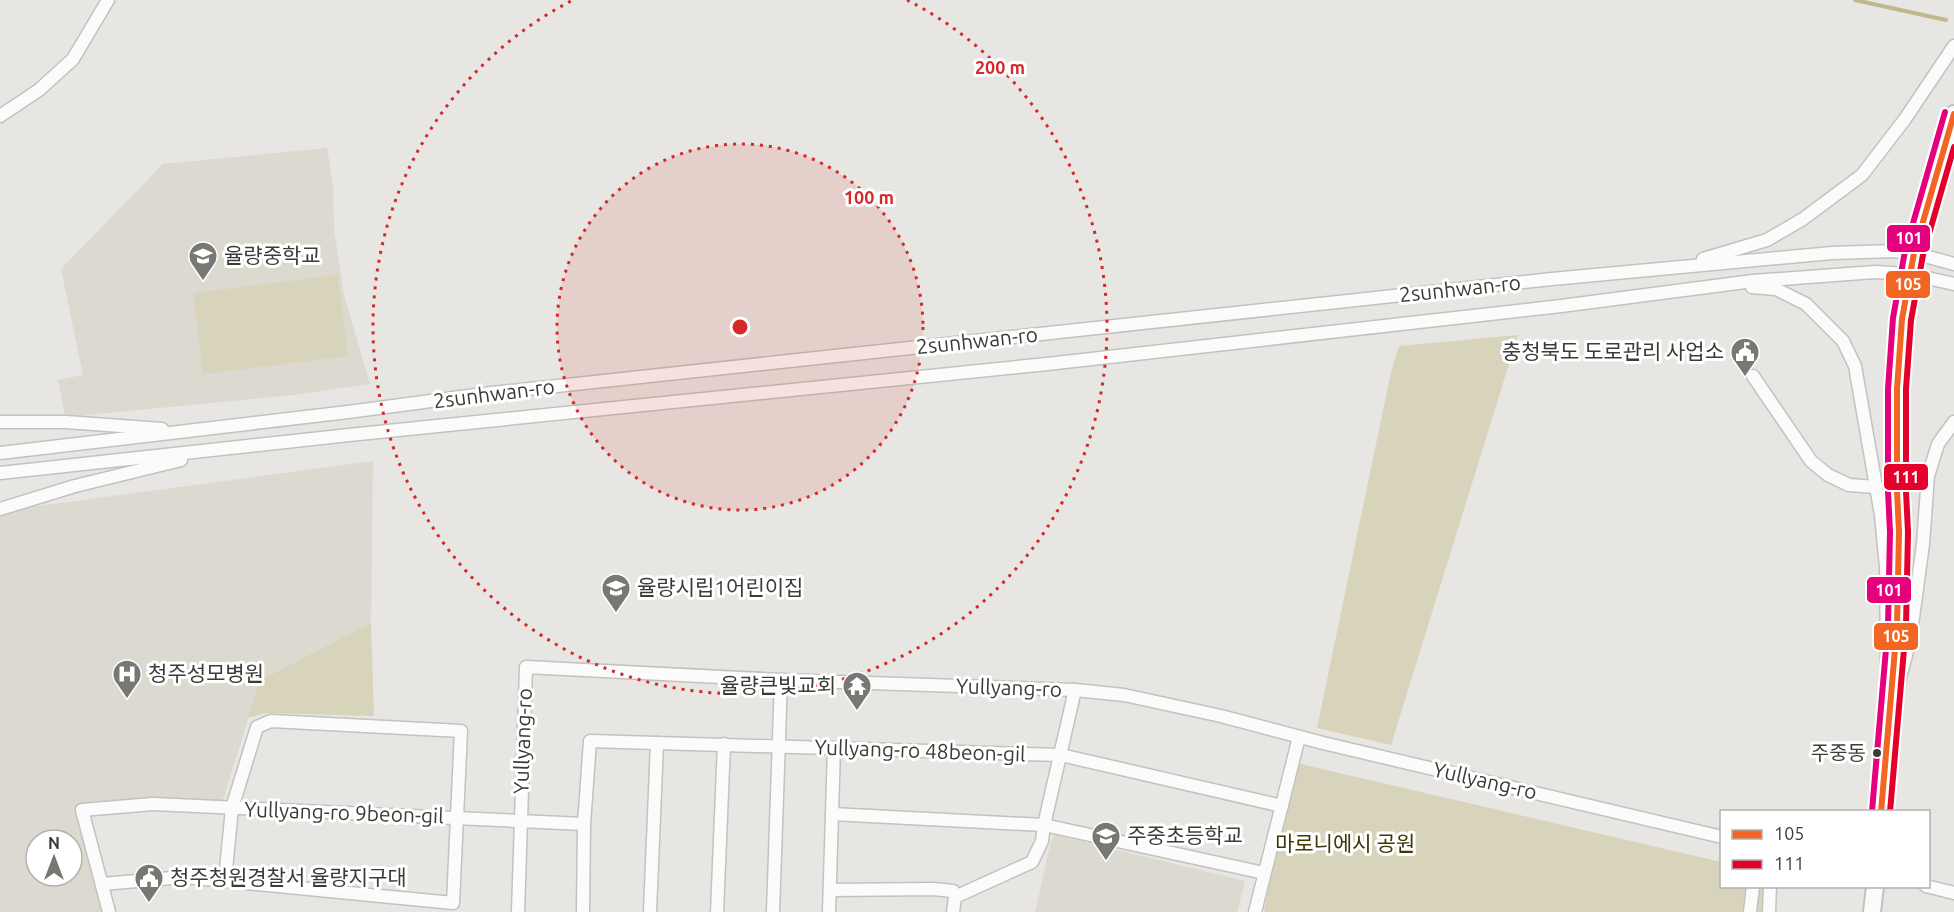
<svg xmlns="http://www.w3.org/2000/svg" width="1954" height="912" viewBox="0 0 1954 912" font-family="Ubuntu,'Noto Sans KR',sans-serif">
<rect width="100%" height="100%" fill="#e7e6e2"/>
<g fill="#dbd9d0" fill-rule="evenodd">
<path d="M327,148l6,37 1,44 10,66 26,89 -76,11 -229,22 -7,-37 25,-5 -22,-106 102,-105z"/>
<path d="M373,461l-2,162 -111,57 -37,120 -141,10 26,102h-108v-399l8,-3zM36,840h36v36h-36z"/>
<path d="M1055,835l190,46 -8,31h-202l16,-71z"/>
</g>
<g fill="#d8d4bc">
<path d="M338,275l10,81 -145,18 -10,-81z"/>
<path d="M1518,335l-127,410 -74,-17 74,-356 8,-26z"/>
<path d="M371,623l3,93 -108,-3 -18,5 12,-38z"/>
<path d="M1292,762l429,100 1,24 47,1 -4,25h-501l18,-106z"/>
</g>
<g fill="none" stroke-linecap="round" stroke-linejoin="round">
<path stroke="#c0b88d" stroke-width="4" d="M1855,0l91,20"/>
<g stroke="#c3c2bf" stroke-width="15">
<g id="minor">
<path d="M0,116l39,-26 34,-31 35,-59"/>
<path d="M1703,259l64,-19 36,-21 59,-44 43,-56 49,-73"/>
<path d="M1752,287l24,2 30,15 37,37 12,25 26,149 5,52 1,95"/>
<path d="M1753,376l58,85 17,14 21,10 27,2"/>
<path d="M0,422h66l96,7"/>
<path d="M0,453l348,-41 143,-19 1061,-114 280,-26 61,-2 21,2 40,11"/>
<path d="M0,473l349,-38 698,-71 514,-58 192,-25 122,-9 34,2 45,10"/>
<path d="M0,509l75,-23 106,-26"/>
<path d="M1897,689l13,-49 13,-96 5,-68 10,-32 16,-22"/>
<path d="M832,814l212,11 220,48"/>
<path d="M102,884l82,-7 269,26 8,-172 -190,-10 -14,6 -25,81 -7,72"/>
<path d="M1926,886l28,7"/>
<path d="M830,890l103,-1 20,2 2,6"/>
<path d="M109,912l-27,-102 71,-6 431,20"/>
<path d="M518,912l8,-245 255,13 294,10 49,5 97,21 102,27 399,94"/>
<path d="M583,912l1,-88 6,-83 471,14 221,51"/>
<path d="M650,912l7,-169"/>
<path d="M717,912l7,-168"/>
<path d="M773,912l8,-232"/>
<path d="M829,912l5,-164"/>
<path d="M953,912l2,-15 77,-35 10,-21 2,-16 31,-135"/>
<path d="M1255,912l44,-175"/>
<path d="M1750,912l3,-26"/>
<path d="M1769,912l1,-26"/>
</g>
</g>
<g stroke="#c3c2bf" stroke-width="20">
<g id="major">
<path d="M1881,812l16,-186 2,-94 -2,-41v-102l5,-70 12,-66 40,-139"/>
<path d="M1872,912l3,-26"/>
</g>
</g>
<use href="#minor" stroke="#fbfbfb" stroke-width="12"/>
<use href="#major" stroke="#fbfbfb" stroke-width="16"/>
<g stroke="#fff" stroke-width="10">
<path id="bus-1" d="M1881,812l16,-186 2,-94 -2,-41v-102l5,-70 12,-66 40,-139"/>
</g>
<g stroke="#fff" stroke-width="10">
<path id="bus-2" d="M1890,812l16,-186 2,-94 -2,-41v-102l5,-69 12,-65 31,-108"/>
</g>
<g stroke="#fff" stroke-width="10">
<path id="bus-3" d="M1872,811l16,-185 2,-94 -2,-41v-102l5,-71 12,-67 40,-139"/>
</g>
<use href="#bus-1" stroke="#f26522" stroke-width="6"/>
<use href="#bus-2" stroke="#e4002b" stroke-width="6"/>
<use href="#bus-3" stroke="#e5007d" stroke-width="6"/>
</g>
<circle cx="740" cy="327" r="183" fill="#d62828" fill-opacity=".12"/>
<g fill="none" stroke="#d62828" stroke-width="3" stroke-dasharray="3 6">
<circle cx="740" cy="327" r="183"/>
<path d="M907 0A367 367 0 1 1 573 0"/>
</g>
<defs>
<g id="school-pin" transform="scale(1.5)"><path d="M0 17L-7.5 6A9.5 9.5 0 1 1 7.5 6Z" fill="#777774" stroke="#fff"/><path d="M0-5L7-2L0 1L-7-2ZM-4 1L0 2.5L4 1V4Q0 6-4 4Z" fill="#fff"/></g>
<g id="civic-pin" transform="scale(1.5)"><path d="M0 17L-7.5 6A9.5 9.5 0 1 1 7.5 6Z" fill="#777774" stroke="#fff"/><path d="M-.6-6.5H3V-4.5H.6V-3L4-1V1h2V6H-6V1h2V-1L-.6-3ZM-1.2 2.5V6h2.4V2.5Z" fill="#fff"/></g>
<g id="hospital-pin" transform="scale(1.5)"><path d="M0 17L-7.5 6A9.5 9.5 0 1 1 7.5 6Z" fill="#777774" stroke="#fff"/><path d="M-5-5h3v3.5h4V-5h3V5h-3V1.5h-4V5h-3Z" fill="#fff"/></g>
<g id="temple-pin" transform="scale(1.5)"><path d="M0 17L-7.5 6A9.5 9.5 0 1 1 7.5 6Z" fill="#777774" stroke="#fff"/><path d="M0-6L5-2H3V0L6.5 2.5H4V6H1.5V3h-3V6H-4V2.5H-6.5L-3 0V-2H-5Z" fill="#fff"/></g>
</defs>
<g fill-rule="evenodd">
<use href="#school-pin" x="203" y="256"/>
<use href="#civic-pin" x="1745" y="352"/>
<use href="#school-pin" x="616" y="588"/>
<use href="#hospital-pin" x="127" y="674"/>
<use href="#temple-pin" x="857" y="686"/>
<use href="#school-pin" x="1106" y="836"/>
<use href="#civic-pin" x="149" y="878"/>
</g>
<circle fill="#3b3b38" stroke="#fff" stroke-width="2" cx="1877" cy="753" r="5"/>
<g text-anchor="middle" stroke-width="6" stroke-linejoin="round" paint-order="stroke">
<g font-size="20" fill="#3b3b38" stroke="#fff" text-anchor="end">
<text x="1866" y="760">주중동</text>
</g>
<g font-size="21" fill="#3b3b38" stroke="#fff" text-anchor="start">
<text x="224" y="263">율량중학교</text>
<text x="1724" y="359" text-anchor="end">충청북도 도로관리 사업소</text>
<text x="637" y="595">율량시립1어린이집</text>
<text x="148" y="681">청주성모병원</text>
<text x="836" y="693" text-anchor="end">율량큰빛교회</text>
<text x="1127" y="843">주중초등학교</text>
<text x="170" y="885">청주청원경찰서 율량지구대</text>
</g>
<g font-size="21" fill="#3b3b38" stroke="#fff">
<text transform="translate(1460 289) rotate(-6)" y="7">2sunhwan-ro</text>
<text transform="translate(977 341) rotate(-6)" y="7">2sunhwan-ro</text>
<text transform="translate(494 394) rotate(-7)" y="7">2sunhwan-ro</text>
<text transform="translate(1009 688) rotate(2)" y="7">Yullyang-ro</text>
<text transform="translate(523 741) rotate(-88)" y="7">Yullyang-ro</text>
<text transform="translate(920 751) rotate(2)" y="7">Yullyang-ro 48beon-gil</text>
<text transform="translate(1485 781) rotate(13)" y="7">Yullyang-ro</text>
<text transform="translate(344 813) rotate(2)" y="7">Yullyang-ro 9beon-gil</text>
</g>
<g font-size="21" fill="#403705" stroke="#fff">
<text x="1345" y="851">마로니에시 공원</text>
</g>
</g>
<circle cx="740" cy="327" r="9" fill="#d62828" stroke="#fff" stroke-width="3"/>
<g font-size="18" text-anchor="middle" font-weight="bold" fill="#d62828" stroke="#fff" stroke-width="6" stroke-linejoin="round" paint-order="stroke">
<text x="1000" y="74">200 m</text>
<text x="869" y="204">100 m</text>
</g>
<g stroke="#fff" stroke-width="2">
<rect x="1886" y="224" width="45" height="29" rx="6" fill="#e5007d"/>
<rect x="1885" y="270" width="46" height="29" rx="6" fill="#f26522"/>
<rect x="1883" y="463" width="46" height="28" rx="6" fill="#e4002b"/>
<rect x="1866" y="576" width="46" height="28" rx="6" fill="#e5007d"/>
<rect x="1873" y="622" width="46" height="29" rx="6" fill="#f26522"/>
</g>
<g font-size="16" text-anchor="middle" font-weight="bold" fill="#fff">
<text x="1909" y="244">101</text>
<text x="1908" y="290">105</text>
<text x="1906" y="483">111</text>
<text x="1889" y="596">101</text>
<text x="1896" y="642">105</text>
</g>
<rect x="1720" y="810" width="210" height="78" fill="#ffffff" stroke="#b1b1af" stroke-width="1.5"/>
<rect x="1732" y="830" width="30" height="9" fill="#f26522" stroke="#b1b1af" stroke-width="1.5"/>
<text x="1774" y="840" font-size="18" fill="#3b3b38">105</text>
<rect x="1732" y="860" width="30" height="9" fill="#e4002b" stroke="#b1b1af" stroke-width="1.5"/>
<text x="1774" y="870" font-size="18" fill="#3b3b38">111</text>
<g transform="translate(54 858)"><circle r="28" fill="#ffffff" stroke="#b1b1af" stroke-width="1.5"/>
<path d="M0-4.5L10 22L0 15L-10 22Z" fill="#777774"/>
<text y="-9" font-size="16" font-weight="bold" text-anchor="middle" fill="#3b3b38">N</text>
</g>
</svg>
